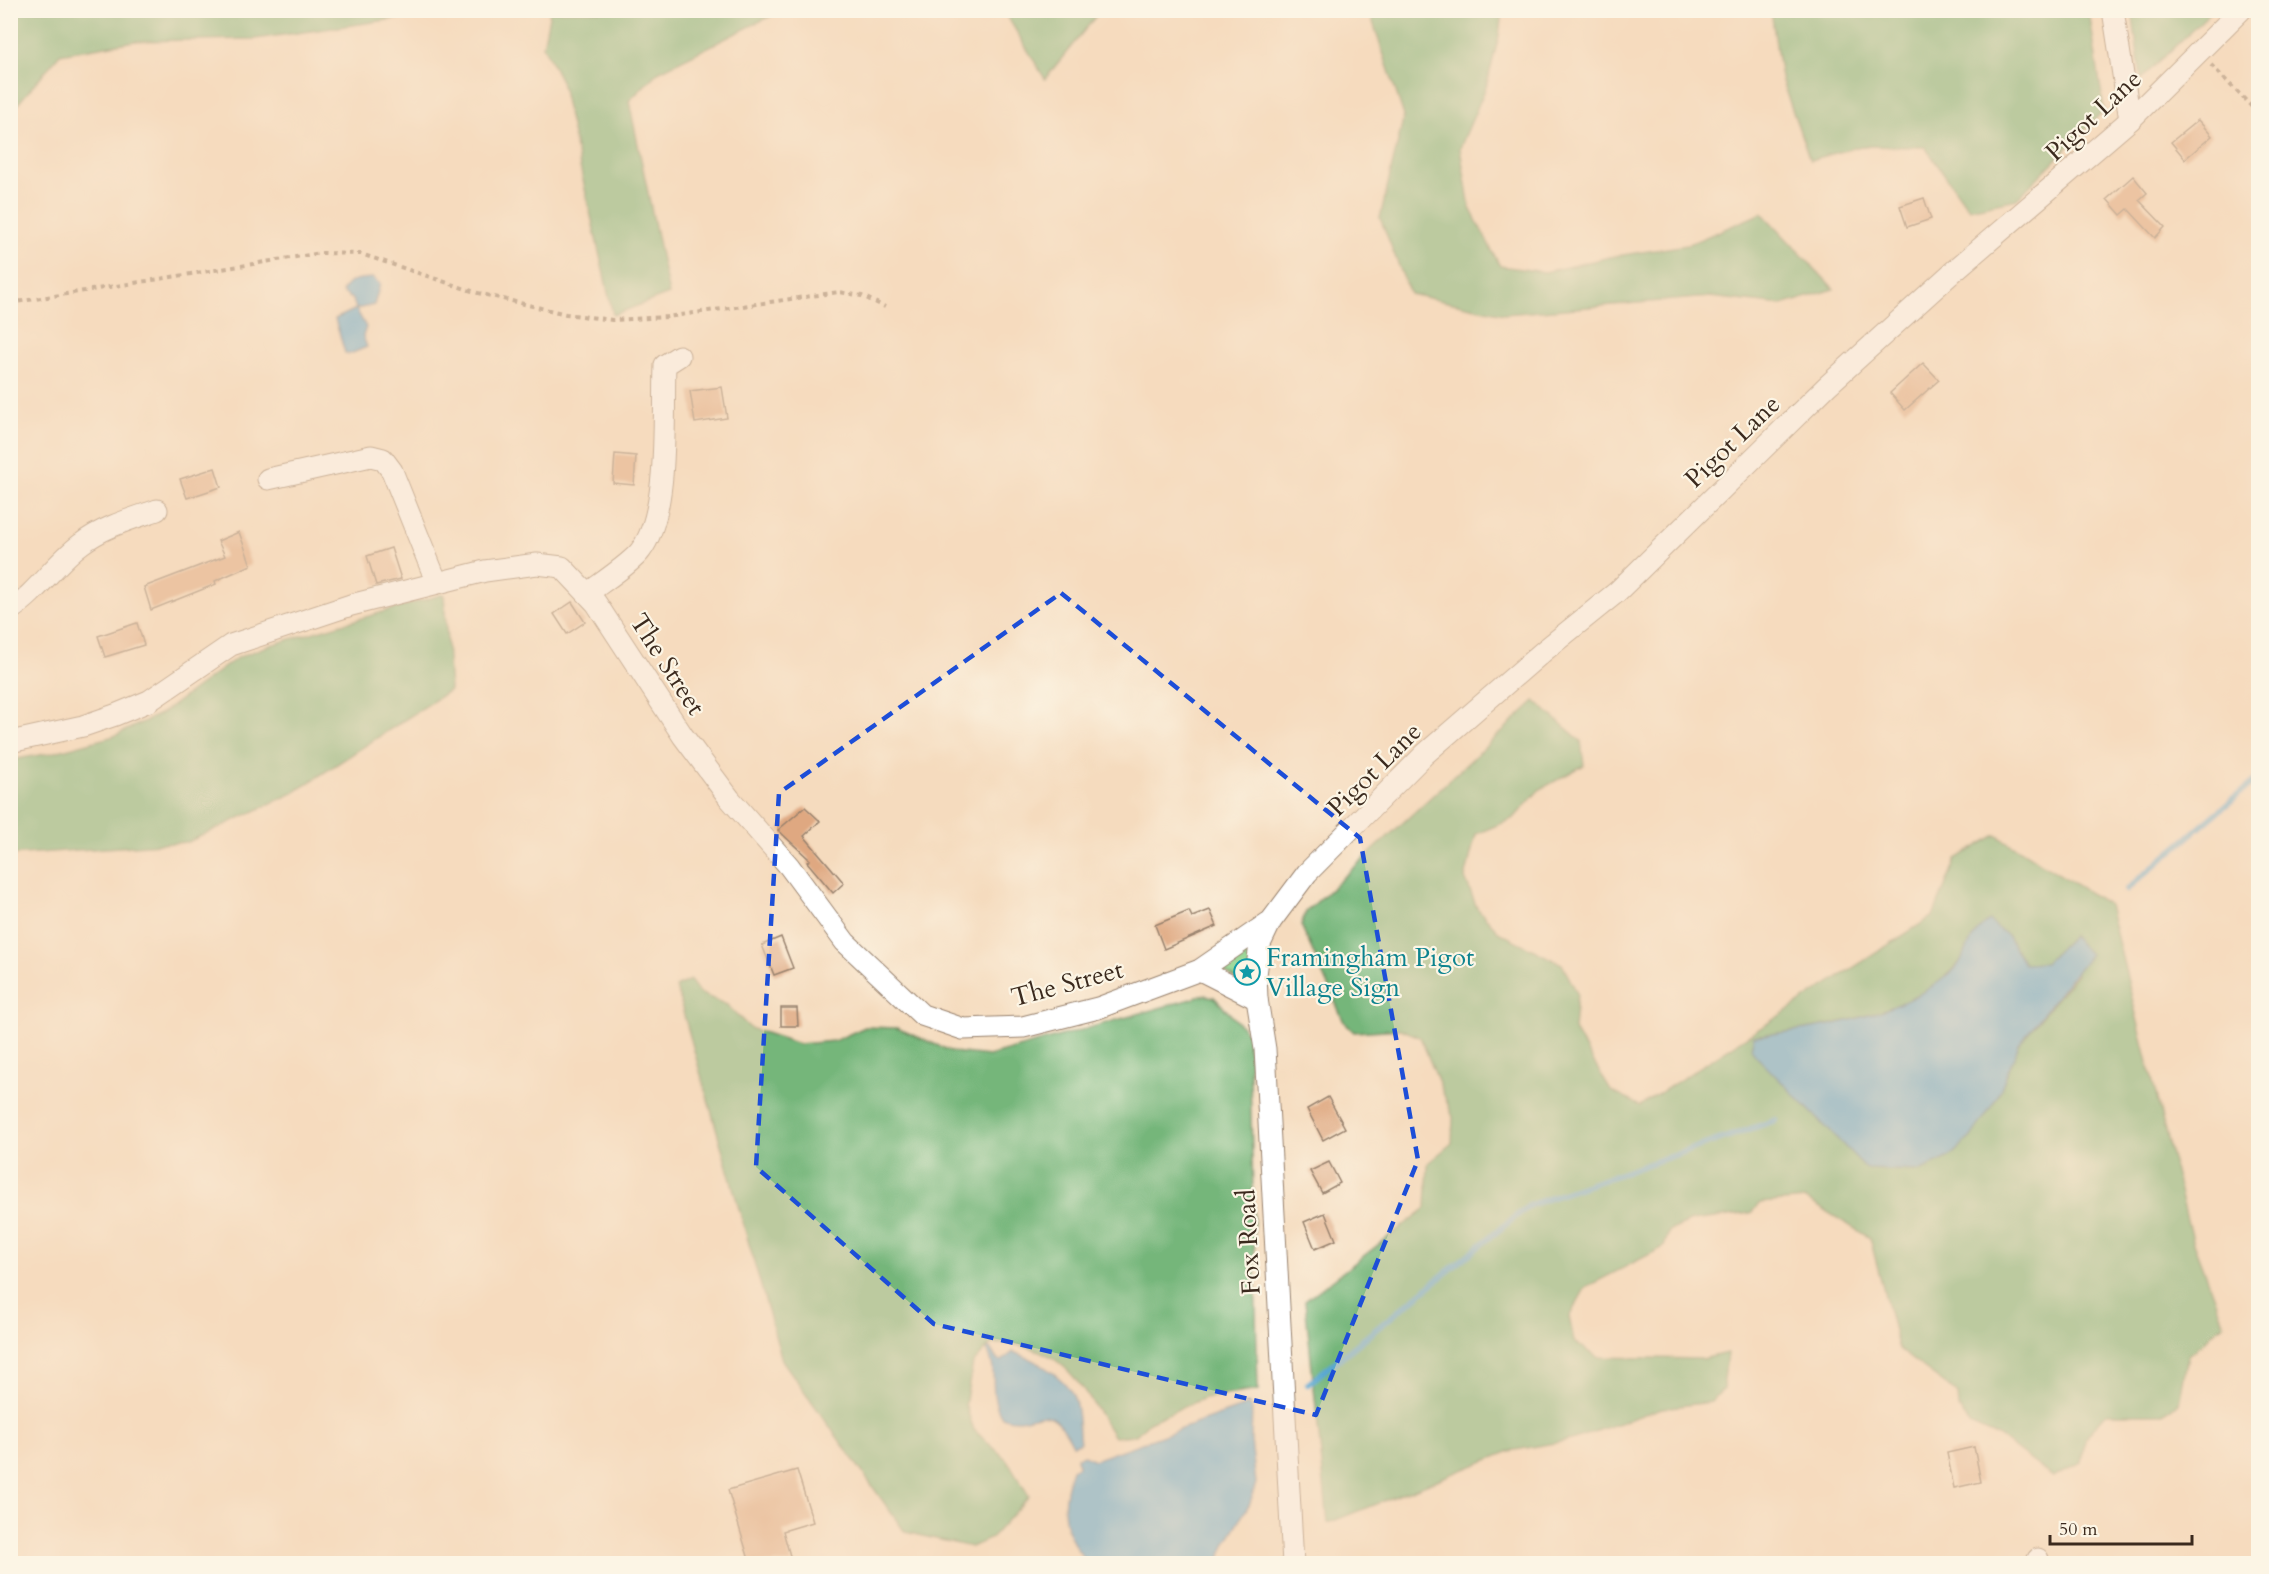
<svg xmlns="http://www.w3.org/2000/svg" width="2269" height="1574" viewBox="0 0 2269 1574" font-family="Cardo,serif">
<rect width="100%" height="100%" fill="#fcf5e5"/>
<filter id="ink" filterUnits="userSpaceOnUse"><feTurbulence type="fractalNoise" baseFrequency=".0167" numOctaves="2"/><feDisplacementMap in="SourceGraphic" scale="12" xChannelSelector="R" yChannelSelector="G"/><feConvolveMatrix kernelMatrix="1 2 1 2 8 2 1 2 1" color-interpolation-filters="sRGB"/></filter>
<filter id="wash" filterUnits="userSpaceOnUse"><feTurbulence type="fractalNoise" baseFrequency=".008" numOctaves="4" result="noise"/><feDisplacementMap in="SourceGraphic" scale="24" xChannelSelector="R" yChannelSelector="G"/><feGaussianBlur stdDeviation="1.35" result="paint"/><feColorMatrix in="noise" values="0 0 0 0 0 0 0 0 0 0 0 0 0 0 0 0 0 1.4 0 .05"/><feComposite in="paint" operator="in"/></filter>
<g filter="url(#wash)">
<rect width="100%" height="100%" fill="#f5dbbe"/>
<path fill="#90d58f" stroke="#668056" stroke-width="1.5" d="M1252,948l-3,38 -28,-16z"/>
<g fill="#74b67a" stroke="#58704c" stroke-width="1.5" fill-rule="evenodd">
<path d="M11,10h439v1l-195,28 -120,2 -75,13 -49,58z"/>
<path d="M2132,10h80v1l-71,68z"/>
<path d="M550,11h231l-123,61 -29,29 40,193 -56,21 -52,-234 -18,-35z"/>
<path d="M1004,11h96l-55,68z"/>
<path d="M1367,11h135l-3,25 -13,51 -26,61 10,60 30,58 45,6 65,-15 77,-12 75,-32 72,76 -52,16 -72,-8 -206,17 -94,-20 -30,-76 24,-102 -34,-103z"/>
<path d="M1771,11h318l15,99 -87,89 -48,10 -44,-62 -64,-1 -51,14 -29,-82z"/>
<path d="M444,594l6,96 -157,103 -105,49 -177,13v-95l40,-7 63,-17 48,-23 75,-55 30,-12z"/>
<path d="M1535,701l46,40 3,24 -45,25 -25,28 -38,16 -11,44 12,30 23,25 62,31 15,29 -3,37 37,61 29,15 293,-190 23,-57 40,-24 113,70 83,335 32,84 -36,31 -9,48 -18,11h-55l-22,25 -3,23 -28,15 -55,-41 -27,-11 -13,-17 -1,-15 -58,-43 -29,-112 -64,-39 -46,4 -9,10 -59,8 -23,10 -5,16 -78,40 -17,30 5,24 23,16 105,2 25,-6 -4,36 -12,13 -49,6 -91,32 -61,11 -182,72 -23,-222 121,-93 2,-45 24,-20 1,-26 -33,-80 -20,-8 -46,3 -10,-10 -43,-97 5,-13zM1976,933l31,2 17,29 21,-1 27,-27 4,39 -57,69 -22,54 -26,39 -23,21 -194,-122c63,-7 156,-21 201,-68 9,-9 15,-24 21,-35z"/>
<path d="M690,980l9,13 28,12 23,23 49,16 35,-3 31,-14 32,1 56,24 36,4 216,-61 9,2 35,37 9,356 -54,8 -55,24 -13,13 -22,2c-33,-51 -52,-98 -123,-93l-18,19 -8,41 9,26 33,30 22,36 -38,42 -20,9 -66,-15 -123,-172 -106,-373z"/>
</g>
<g fill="#58a7d2" stroke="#4a6878" stroke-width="1.5">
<path d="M373,278l7,6 -6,21 -18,4 10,18 -3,9 4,11 -17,7 -5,-1 -10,-34 21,-10 -3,-9 -11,-8c7,-14 17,-13 31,-14z"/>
<path d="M1989,921l18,14 17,29 21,-1 27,-27 18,18 -71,90 -22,54 -26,39 -23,21 -29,13 -52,-2 -112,-114 -4,-7 3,-12c68,-7 148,-20 200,-66 10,-10 13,-25 21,-36 3,-5 9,-9 14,-13z"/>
<path d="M990,1348l7,12 5,1 11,-9c21,7 56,26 62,49 4,13 3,28 5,42l-7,2c-27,-55 -39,-14 -71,-28 -16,-26 -2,-43 -15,-67z"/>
<path d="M1248,1405l4,5 -1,31 5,42 -6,20 -24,40 -8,20h-130c-27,-30 -29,-57 -16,-94l6,-3 -1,-9 7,-2 10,5z"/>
</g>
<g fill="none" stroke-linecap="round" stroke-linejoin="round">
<g stroke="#58a7d2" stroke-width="6">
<path d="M2126,890l132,-112"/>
<path d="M1308,1384l222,-179 246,-85"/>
</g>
</g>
<g id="blocks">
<g fill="#dfa881">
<path d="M2198,120l14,16 -27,23 -14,-17z"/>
<path d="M2133,176l14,17 -8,7 26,27 -10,11 -27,-29 -7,6 -14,-16z"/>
<path d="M1924,198l7,21 -24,8 -7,-21z"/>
<path d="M1923,363l16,17 -34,30 -15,-17z"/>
<path d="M722,387l5,31 -32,5 -5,-32z"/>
<path d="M615,454l21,2 -2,29 -21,-2z"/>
<path d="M215,468l6,19 -34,11 -7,-19z"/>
<path d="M239,532l12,33 -36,16 1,3 -65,26 -7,-23 81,-31 -7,-15z"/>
<path d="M391,548l10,31 -25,6 -9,-29z"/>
<path d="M572,602l13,20 -18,12 -13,-20z"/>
<path d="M137,623l7,22 -39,12 -7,-21z"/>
<path d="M805,807l15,14 -16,15 40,47 -11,10 -26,-31 3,-2 -32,-30z"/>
<path d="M1210,910l7,16 -53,23 -9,-24 34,-14 3,6z"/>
<path d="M781,937l12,31 -19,7 -12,-30z"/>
<path d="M781,1008h16l1,18h-17z"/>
<path d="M1328,1097l17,31 -22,12 -16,-31z"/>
<path d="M1329,1162l11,21 -18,10 -12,-22z"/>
<path d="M1325,1213l11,27 -21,9 -11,-27z"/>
<path d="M1974,1447l7,35 -27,6 -7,-35z"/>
<path d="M797,1470l16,52 -30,9 9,32h-42l-22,-73z"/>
</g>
</g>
</g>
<g filter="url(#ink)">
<use href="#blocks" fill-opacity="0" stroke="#98826e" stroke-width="1.5"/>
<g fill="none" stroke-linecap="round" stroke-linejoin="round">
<g stroke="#98826e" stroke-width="23">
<g id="minor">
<path d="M2113,10l17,110"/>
<path d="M268,479l103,-23 12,3 9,12 45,112"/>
<path d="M588,593c13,-10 45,-31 53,-43 29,-39 22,-136 24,-185l14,-9"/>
<path d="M10,610c28,-18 45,-47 71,-66 22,-17 50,-25 76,-34"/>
<path d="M10,742l73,-16 32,-11 34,-14 82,-56 120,-40 134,-34 52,-7 25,3 34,36 87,133 47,63 59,67 56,76 77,73 41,14 60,-2 75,-19 102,-38 68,-47"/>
<path d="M1200,970l57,29"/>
<path d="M2038,1559l1,5"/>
<path d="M1293,1564l-28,-515 -8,-50 -1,-24 4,-31 11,-23 36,-48 118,-119 120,-104 72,-58 210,-206 128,-116 175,-150 111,-110"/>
</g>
</g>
<g stroke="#98826e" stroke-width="4" stroke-dasharray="4.5 4.5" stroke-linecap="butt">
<path d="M2211,65l47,48"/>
<path d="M10,303l311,-50 40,1 117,39 88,21 46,6 55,-3 172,-25 23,4 23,11"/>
</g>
<use href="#minor" stroke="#fff" stroke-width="21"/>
</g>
</g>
<path d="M0 0H2269V1574H0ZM1061,593l299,245 58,322 -102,255 -382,-91 -178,-157 23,-374z" fill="#f5dbbe" fill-opacity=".55" fill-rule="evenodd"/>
<path fill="none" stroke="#1d4ed8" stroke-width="4.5" stroke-dasharray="12 8" stroke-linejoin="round" d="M1061,593l299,245 58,322 -102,255 -382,-91 -178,-157 23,-374z"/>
<defs>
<g id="sight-ring" transform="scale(1.35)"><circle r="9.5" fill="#fcf5e5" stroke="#0f9aa8" stroke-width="1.5"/><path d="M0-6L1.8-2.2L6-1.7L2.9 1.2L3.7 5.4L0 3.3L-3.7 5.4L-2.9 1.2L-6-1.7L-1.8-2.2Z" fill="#0f9aa8"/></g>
</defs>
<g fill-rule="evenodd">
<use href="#sight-ring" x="1247" y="972"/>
</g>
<g text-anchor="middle" stroke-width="4.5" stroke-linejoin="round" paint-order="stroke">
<g font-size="26" fill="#3b2a1e" stroke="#fcf5e5">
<text transform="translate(2093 115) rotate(-43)" y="9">Pigot Lane</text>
<text transform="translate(1732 441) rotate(-44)" y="9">Pigot Lane</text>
<text transform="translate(668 664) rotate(57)" y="9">The Street</text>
<text transform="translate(1374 769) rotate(-45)" y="9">Pigot Lane</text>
<text transform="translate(1067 983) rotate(-15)" y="9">The Street</text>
<text transform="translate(1248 1242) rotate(-93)" y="9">Fox Road</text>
</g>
<g font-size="26" fill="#0d838f" stroke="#fcf5e5" text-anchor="start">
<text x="1266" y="966">Framingham Pigot<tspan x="1266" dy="30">Village Sign</tspan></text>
</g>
</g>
<rect width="2269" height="1574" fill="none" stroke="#fcf5e5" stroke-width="36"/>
<path d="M2050 1535v9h142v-9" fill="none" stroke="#3b2a1e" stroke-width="3"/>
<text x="2059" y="1535" font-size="18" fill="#3b2a1e" stroke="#fcf5e5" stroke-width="4.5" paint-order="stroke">50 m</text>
</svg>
